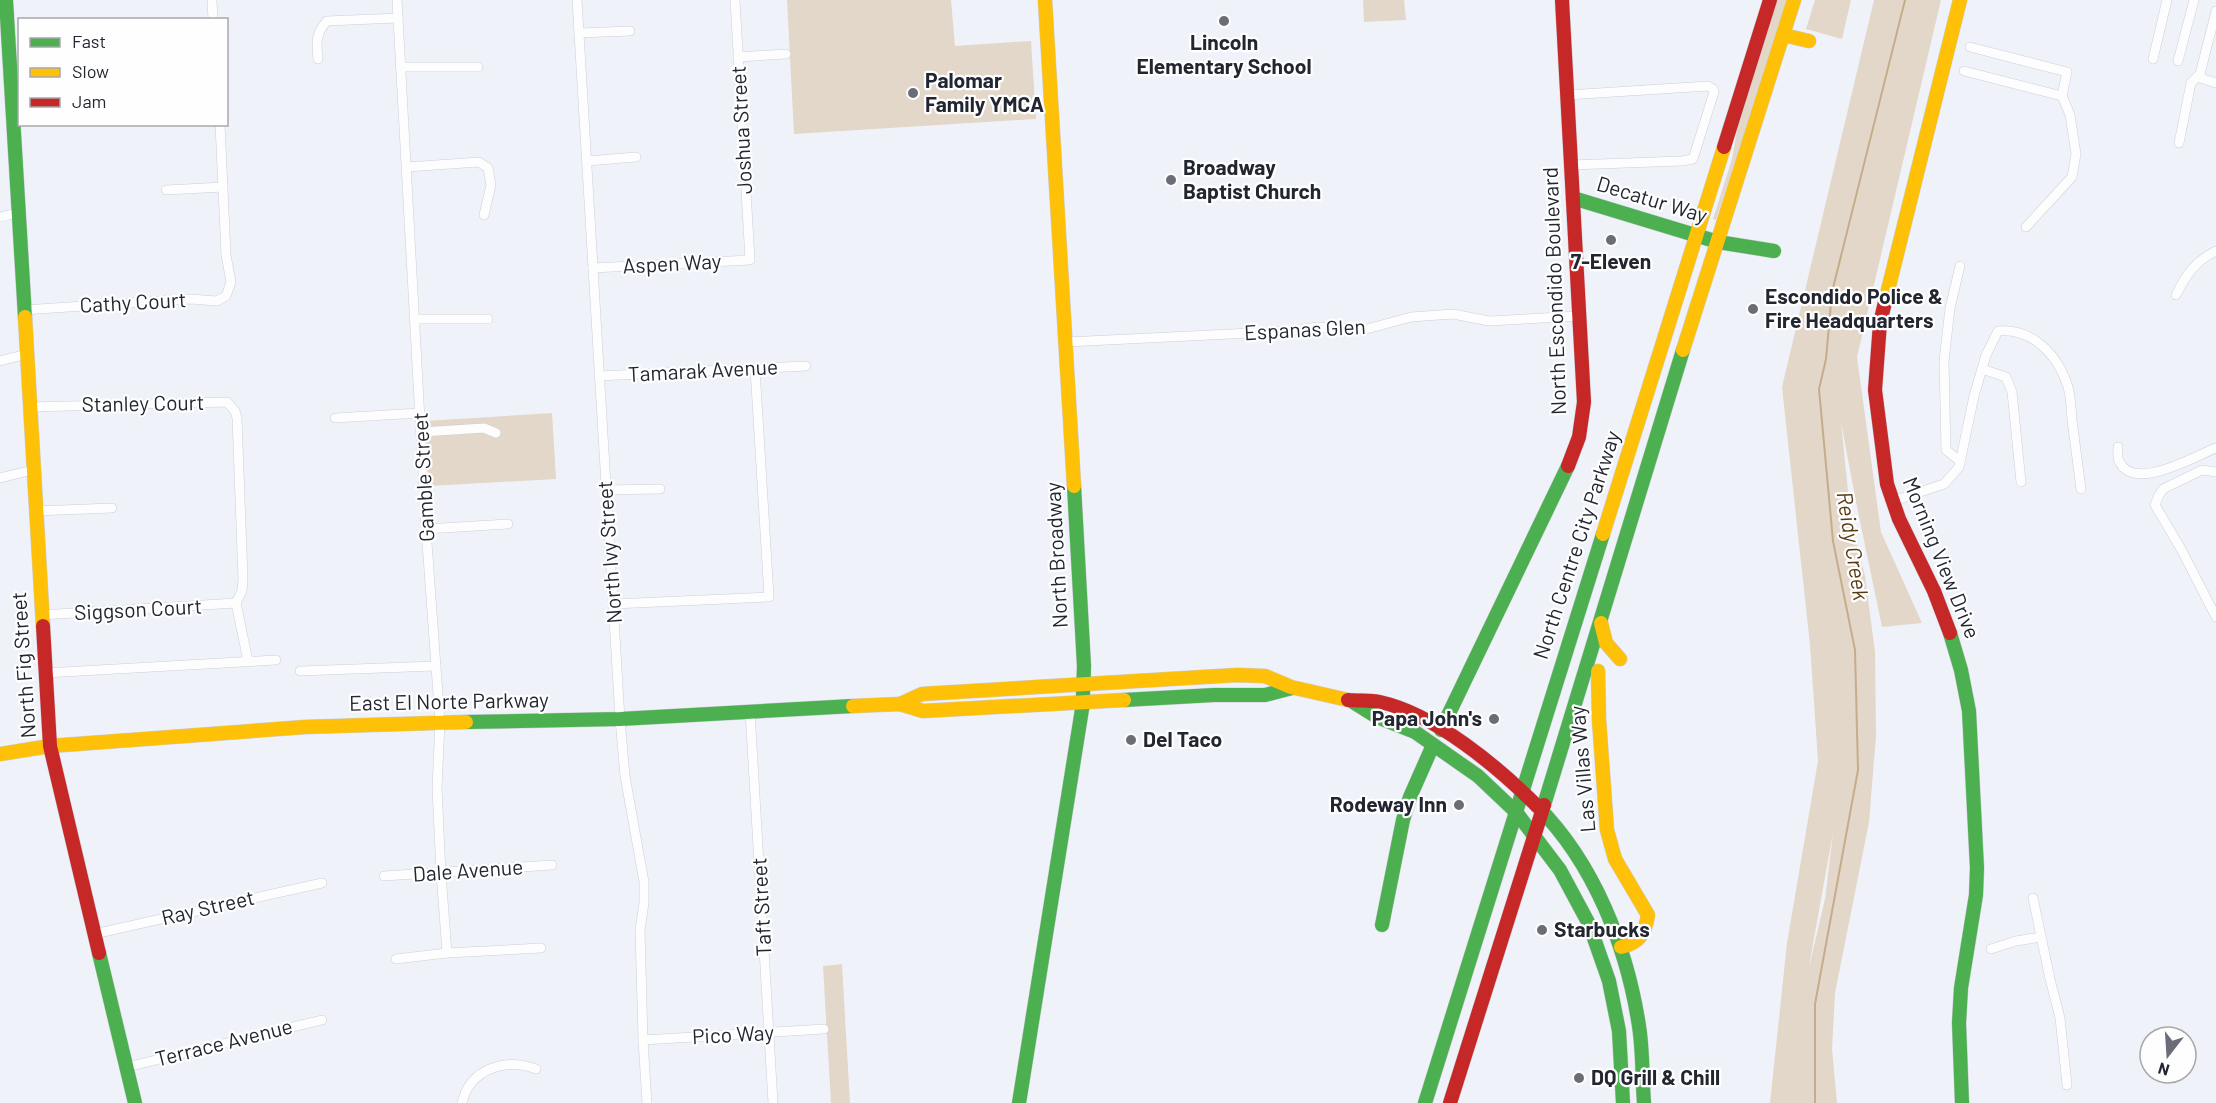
<svg xmlns="http://www.w3.org/2000/svg" width="2216" height="1103" viewBox="0 0 2216 1103" font-family="Barlow,sans-serif">
<rect width="100%" height="100%" fill="#f0f2f9"/>
<g fill="#e3d7c9" fill-rule="evenodd">
<path d="M787,0h164l4,46 76,-5 5,78 -242,15z"/>
<path d="M1363,0h41l2,20 -42,2z"/>
<path d="M1777,0h11l-72,220 -3,-1 19,-60 6,-34z"/>
<path d="M1815,0h36l-9,39 -36,-10z"/>
<path d="M1874,0h67l-84,357 24,175 41,91 -40,4 -26,-125 -15,-80 10,99 14,55 10,76 1,84 -7,86 -34,171 -3,56 5,54h-67l17,-160 31,-182 -8,-116 -28,-258zM1833,833l-8,66 -16,68v-1z"/>
<path d="M552,413l4,66 -127,7 -4,-65z"/>
<path d="M842,964l8,139h-19l-8,-137z"/>
</g>
<g fill="none" stroke-linecap="round" stroke-linejoin="round">
<path stroke="#c5ac8a" stroke-width="2" d="M1815,1103v-99l43,-234 -3,-120 -22,-109 -14,-152 7,-30 6,-67 73,-292"/>
<g stroke="#cccfd7" stroke-width="10">
<g id="street">
<path d="M212,0l1,20"/>
<path d="M397,0l29,529 14,193 -3,66 4,85 6,80"/>
<path d="M577,0l43,719 5,57 19,106v21l-4,27 3,110 4,63"/>
<path d="M579,33l51,-2"/>
<path d="M1970,47l97,25 -5,24 8,19 6,39 -4,23 -46,50"/>
<path d="M738,57l48,-3"/>
<path d="M318,59c-2,-17 -2,-26 9,-38l71,-3"/>
<path d="M2153,59l14,-59"/>
<path d="M2178,61l16,-61"/>
<path d="M400,67h78"/>
<path d="M1964,71l98,25"/>
<path d="M2197,77l19,6"/>
<path d="M1567,95l141,-9 5,3 1,3 -21,67 -11,2 -111,4"/>
<path d="M2179,143l12,-60 9,-9 16,-63"/>
<path d="M587,161l49,-4"/>
<path d="M407,167l72,-5 9,6 3,17 -7,30"/>
<path d="M166,190l57,-3"/>
<path d="M0,217l17,-4"/>
<path d="M1960,266l-10,42 -6,53 2,89 14,11"/>
<path d="M593,268l157,-8 -15,-260"/>
<path d="M2176,295c10,-20 19,-34 40,-44"/>
<path d="M23,310l167,-11 27,2 9,-5 5,-14 -5,-27 -6,-131"/>
<path d="M415,319h73"/>
<path d="M1066,342l227,-11 24,-4 46,3 48,-13 42,-3 36,7 90,-5"/>
<path d="M0,361l27,-7"/>
<path d="M1982,369l24,8 6,15 9,90"/>
<path d="M599,376l207,-10"/>
<path d="M30,407l197,-5 8,9 2,7 6,161 -1,12 -6,12"/>
<path d="M335,418l85,-5"/>
<path d="M421,432l63,-4 12,5"/>
<path d="M2118,447c0,4 -1,10 1,14 14,32 76,-5 97,-13"/>
<path d="M2216,472l-14,-2 -39,19 -4,6 -4,10 26,44 35,68"/>
<path d="M0,478l33,-8"/>
<path d="M605,490l55,-1"/>
<path d="M1893,501l51,-17 15,-17 15,-71 12,-41 12,-24c35,-3 60,24 70,56 3,10 3,22 4,33 3,23 6,46 9,69"/>
<path d="M35,511l77,-3"/>
<path d="M426,529l82,-5"/>
<path d="M236,603l12,58"/>
<path d="M613,604l156,-7 -14,-229"/>
<path d="M41,615l195,-12"/>
<path d="M300,671l136,-5"/>
<path d="M45,673l231,-13"/>
<path d="M750,711l23,392"/>
<path d="M384,876l168,-11"/>
<path d="M2033,898l17,81 10,39 7,67"/>
<path d="M94,934l228,-51"/>
<path d="M1991,949l25,-8 25,-4"/>
<path d="M396,959l51,-6 94,-5"/>
<path d="M643,1040l181,-11"/>
<path d="M127,1067l195,-47"/>
<path d="M462,1103c8,-35 44,-45 74,-34"/>
</g>
</g>
<g stroke="#cccfd7" stroke-width="15">
<g id="fast">
<path d="M6,0l19,317"/>
<path d="M1573,198l145,44 56,9"/>
<path d="M1074,486l10,180 -1,28"/>
<path d="M1950,633l11,37 8,41 8,157 -1,27 -15,93 -2,35 3,80"/>
<path d="M1124,700l90,-5h51l27,-7"/>
<path d="M1353,702l24,15 38,15 63,44 38,36 44,58 29,54 20,57 10,50 4,72"/>
<path d="M466,722l154,-3 233,-13"/>
<path d="M1441,730l127,-264"/>
<path d="M1544,805c47,-151 92,-303 139,-455"/>
<path d="M1537,806c57,57 90,141 102,220 4,25 3,51 5,77"/>
<path d="M1382,925l21,-105 7,-23 23,-52"/>
<path d="M99,953l36,150"/>
<path d="M1019,1103l64,-400"/>
<path d="M1425,1103l178,-569"/>
</g>
</g>
<g stroke="#cccfd7" stroke-width="15">
<g id="slow">
<path d="M1045,0l29,486"/>
<path d="M1783,35l26,6"/>
<path d="M1886,298l74,-298"/>
<path d="M25,317l18,309"/>
<path d="M1683,350l111,-350"/>
<path d="M1603,534l121,-387"/>
<path d="M1601,623l5,20 14,16"/>
<path d="M1598,671l1,49 8,110 8,29 33,56c-3,18 -8,28 -27,32"/>
<path d="M900,704l22,-10 315,-19 28,1 26,11 57,13"/>
<path d="M853,706l47,-2 23,7 201,-11"/>
<path d="M0,754l50,-8 255,-19 161,-5"/>
</g>
</g>
<g stroke="#cccfd7" stroke-width="15">
<g id="jam">
<path d="M1562,0l22,402 -5,35 -11,29"/>
<path d="M1724,147l46,-147"/>
<path d="M1886,298l-6,25 -5,67 12,94 12,35 35,72 16,42"/>
<path d="M43,626l7,120 49,207"/>
<path d="M1348,700c11,1 22,0 32,2 55,12 118,65 157,104"/>
<path d="M1450,1103l94,-298"/>
</g>
</g>
<use href="#street" stroke="#fdfdfe" stroke-width="9"/>
<use href="#fast" stroke="#4caf50" stroke-width="14"/>
<use href="#slow" stroke="#ffc107" stroke-width="14"/>
<use href="#jam" stroke="#c62828" stroke-width="14"/>
</g>
<g fill="#6a6d77" stroke="#fefefe" stroke-width="2">
<circle cx="1224" cy="21" r="6"/>
<circle cx="913" cy="93" r="6"/>
<circle cx="1171" cy="180" r="6"/>
<circle cx="1611" cy="240" r="6"/>
<circle cx="1753" cy="309" r="6"/>
<circle cx="1494" cy="719" r="6"/>
<circle cx="1131" cy="740" r="6"/>
<circle cx="1459" cy="805" r="6"/>
<circle cx="1542" cy="930" r="6"/>
<circle cx="1579" cy="1078" r="6"/>
</g>
<g text-anchor="middle" stroke-width="4.5" stroke-linejoin="round" paint-order="stroke">
<g font-size="21" font-weight="bold" fill="#222631" stroke="#fefefe" text-anchor="start">
<text x="1224" y="50" text-anchor="middle">Lincoln<tspan x="1224" dy="24">Elementary School</tspan></text>
<text x="925" y="88">Palomar<tspan x="925" dy="24">Family YMCA</tspan></text>
<text x="1183" y="175">Broadway<tspan x="1183" dy="24">Baptist Church</tspan></text>
<text x="1611" y="269" text-anchor="middle">7-Eleven</text>
<text x="1765" y="304">Escondido Police &amp;<tspan x="1765" dy="24">Fire Headquarters</tspan></text>
<text x="1482" y="726" text-anchor="end">Papa John's</text>
<text x="1143" y="747">Del Taco</text>
<text x="1447" y="812" text-anchor="end">Rodeway Inn</text>
<text x="1554" y="937">Starbucks</text>
<text x="1591" y="1085">DQ Grill &amp; Chill</text>
</g>
<g font-size="21" fill="#222631" stroke="#fefefe">
<text transform="translate(742 130) rotate(-93)" y="7">Joshua Street</text>
<text transform="translate(1652 200) rotate(17)" y="7">Decatur Way</text>
<text transform="translate(672 264) rotate(-3)" y="7">Aspen Way</text>
<text transform="translate(1555 291) rotate(-92)" y="7">North Escondido Boulevard</text>
<text transform="translate(133 303) rotate(-3)" y="7">Cathy Court</text>
<text transform="translate(1305 330) rotate(-3)" y="7">Espanas Glen</text>
<text transform="translate(703 371) rotate(-3)" y="7">Tamarak Avenue</text>
<text transform="translate(143 404) rotate(-1)" y="7">Stanley Court</text>
<text transform="translate(424 477) rotate(-93)" y="7">Gamble Street</text>
<text transform="translate(1577 545) rotate(-72)" y="7">North Centre City Parkway</text>
<text transform="translate(610 552) rotate(-94)" y="7">North Ivy Street</text>
<text transform="translate(1057 555) rotate(-93)" y="7">North Broadway</text>
<text transform="translate(1941 558) rotate(68)" y="7">Morning View Drive</text>
<text transform="translate(138 610) rotate(-3)" y="7">Siggson Court</text>
<text transform="translate(24 665) rotate(-94)" y="7">North Fig Street</text>
<text transform="translate(449 702) rotate(-1)" y="7">East El Norte Parkway</text>
<text transform="translate(1583 769) rotate(-95)" y="7">Las Villas Way</text>
<text transform="translate(468 871) rotate(-4)" y="7">Dale Avenue</text>
<text transform="translate(762 907) rotate(-93)" y="7">Taft Street</text>
<text transform="translate(208 908) rotate(-13)" y="7">Ray Street</text>
<text transform="translate(733 1035) rotate(-3)" y="7">Pico Way</text>
<text transform="translate(224 1043) rotate(-14)" y="7">Terrace Avenue</text>
</g>
<g font-size="22" font-style="italic" fill="#573c13" stroke="#fefefe">
<text transform="translate(1853 546) rotate(81)" y="8">Reidy Creek</text>
</g>
</g>
<rect x="18" y="18" width="210" height="108" fill="#fefefe" stroke="#a6a8ac" stroke-width="1.5"/>
<rect x="30" y="38" width="30" height="9" fill="#4caf50" stroke="#a6a8ac" stroke-width="1.5"/>
<text x="72" y="48" font-size="18" fill="#222631">Fast</text>
<rect x="30" y="68" width="30" height="9" fill="#ffc107" stroke="#a6a8ac" stroke-width="1.5"/>
<text x="72" y="78" font-size="18" fill="#222631">Slow</text>
<rect x="30" y="98" width="30" height="9" fill="#c62828" stroke="#a6a8ac" stroke-width="1.5"/>
<text x="72" y="108" font-size="18" fill="#222631">Jam</text>
<g transform="translate(2168 1055) rotate(197)"><circle r="28" fill="#fefefe" stroke="#a6a8ac" stroke-width="1.5"/>
<path d="M0-4.5L10 22L0 15L-10 22Z" fill="#6a6d77"/>
<text y="-9" font-size="16" font-weight="bold" text-anchor="middle" fill="#222631">N</text>
</g>
</svg>
